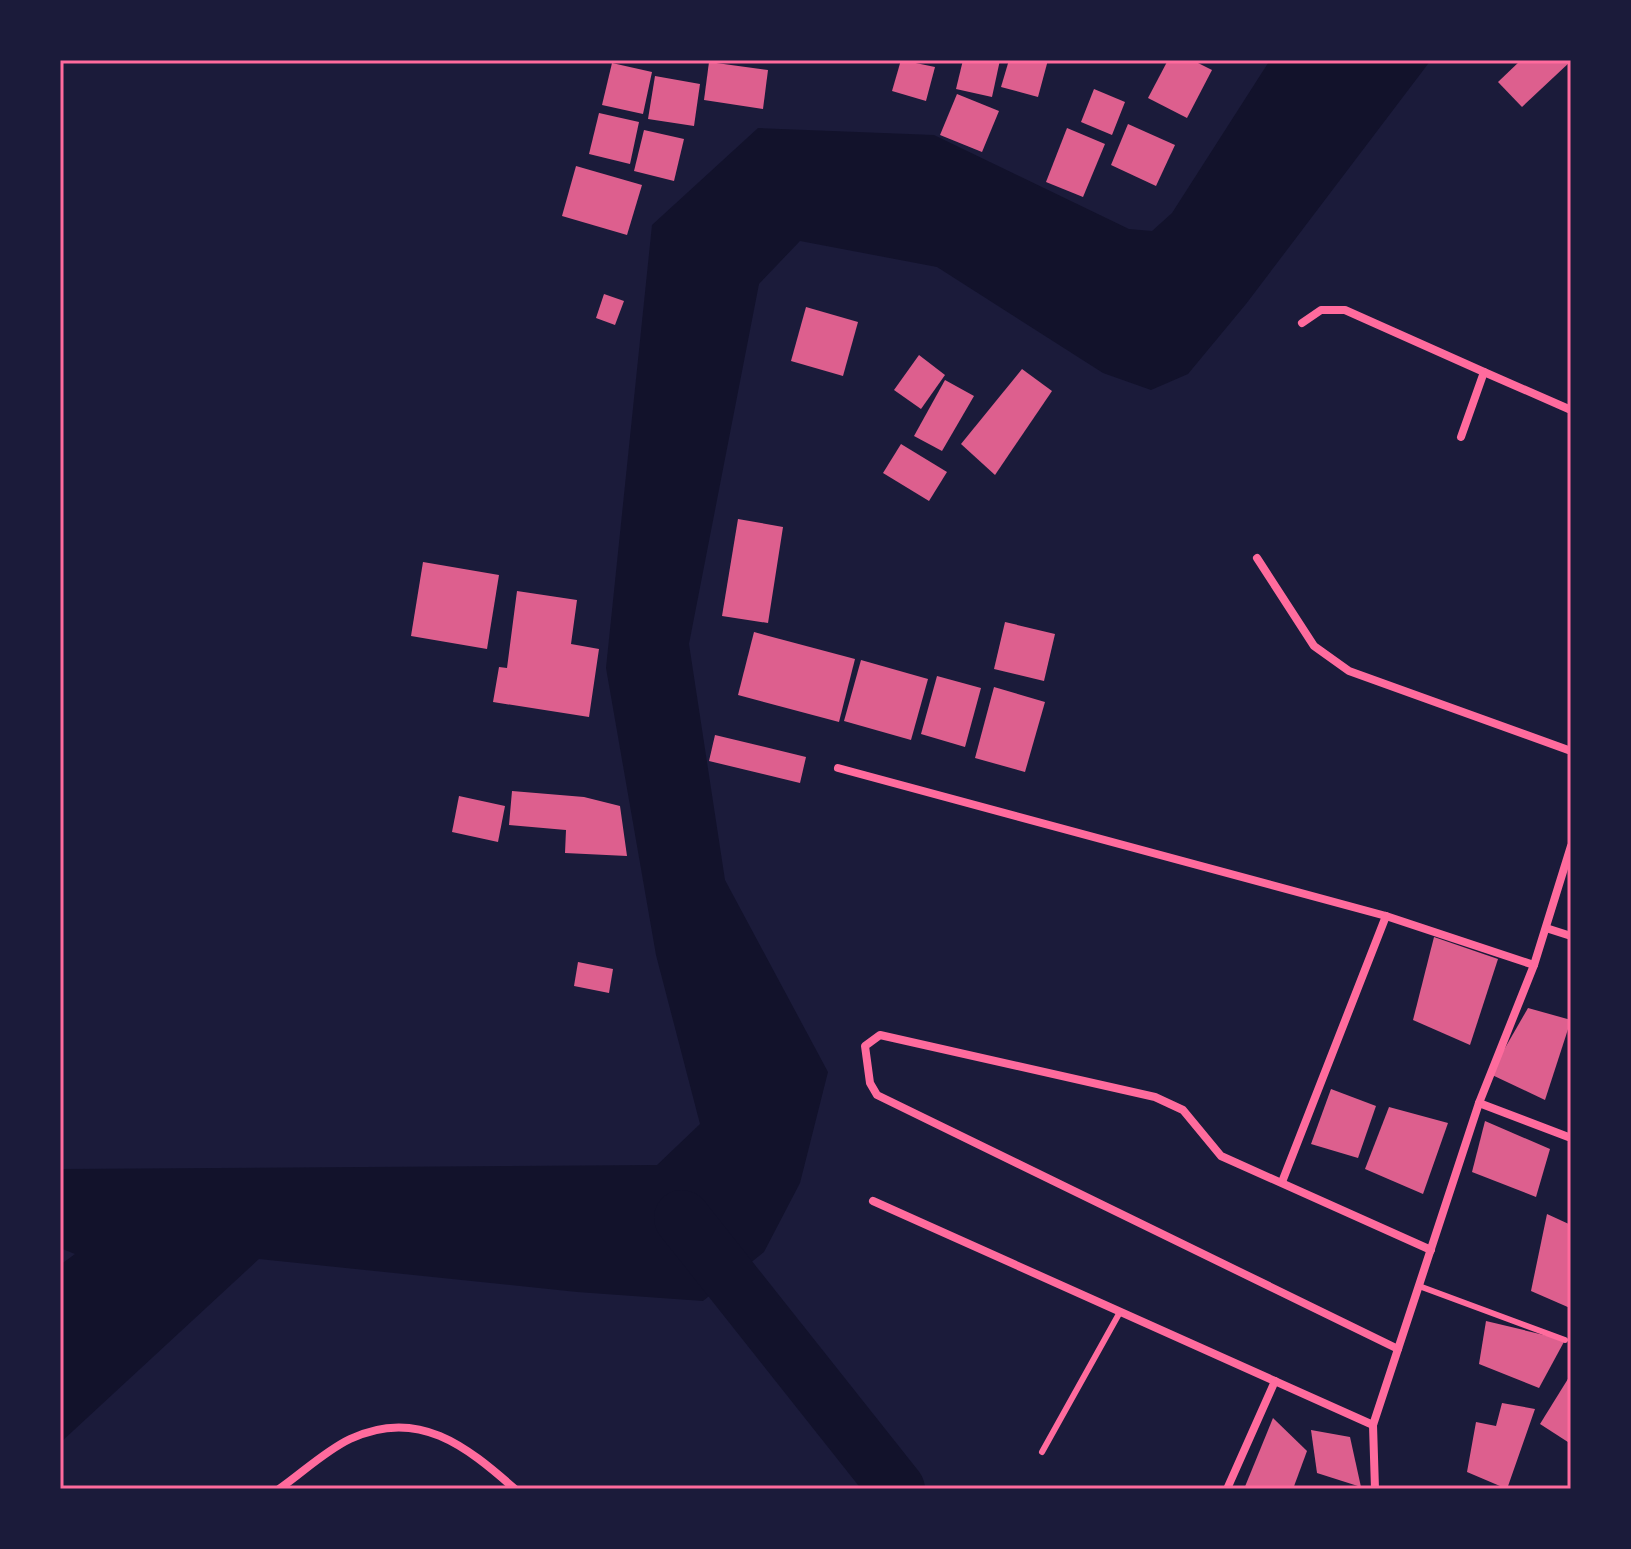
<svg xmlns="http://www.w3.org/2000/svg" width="1631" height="1549" viewBox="0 0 1631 1549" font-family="Lora,serif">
<rect width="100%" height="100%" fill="#1b1b3a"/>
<path fill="#12122b" d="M1270,60h161l-185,244 -58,70 -37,16 -48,-17 -166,-106 -137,-26 -41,43 -70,360 36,236 103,192 -28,111 -36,69 -61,49 -126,-9 -318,-33 -199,184v-178l15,-11 -15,-6v-79l597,-4 43,-41 -44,-169 -50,-287 46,-443 106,-97 176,7 195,94 23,2 20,-18z"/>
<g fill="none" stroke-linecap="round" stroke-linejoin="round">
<path stroke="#12122b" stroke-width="56" d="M682,1218l215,271"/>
</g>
<g fill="#dd5f8e">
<path d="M901,60l34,7 -9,34 -34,-10z"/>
<path d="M963,60h37l-8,37 -36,-8z"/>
<path d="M1009,60h39l-10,37 -37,-10z"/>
<path d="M1168,60h24l20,10 -25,48 -39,-20z"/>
<path d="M1521,60h50v1l-49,46 -24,-25z"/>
<path d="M709,62l59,8 -5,39 -59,-9z"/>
<path d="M612,63l40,9 -9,42 -41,-9z"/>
<path d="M655,76l45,8 -6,42 -46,-7z"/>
<path d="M1094,89l31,13 -13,33 -31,-13z"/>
<path d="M957,94l42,17 -17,41 -42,-17z"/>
<path d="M599,113l40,9 -9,42 -41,-10z"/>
<path d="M1128,124l47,21 -19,41 -45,-21z"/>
<path d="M1067,128l38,16 -22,53 -37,-15z"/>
<path d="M644,130l40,9 -10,42 -40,-10z"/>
<path d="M576,166l66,19 -15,50 -65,-19z"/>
<path d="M604,294l20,7 -9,24 -19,-7z"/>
<path d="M806,307l52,15 -15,54 -52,-15z"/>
<path d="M919,355l26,20 -24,34 -27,-19z"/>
<path d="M1022,369l30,22 -57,84 -34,-31z"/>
<path d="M945,380l29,16 -32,55 -28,-15z"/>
<path d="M901,444l46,28 -18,29 -46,-28z"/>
<path d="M738,519l45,8 -15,96 -46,-7z"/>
<path d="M423,562l76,13 -12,74 -76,-13z"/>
<path d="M517,591l60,9 -6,44 28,5 -10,68 -96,-15 6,-35 8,1z"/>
<path d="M1005,622l50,12 -11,47 -50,-12z"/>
<path d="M754,632l101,27 -16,63 -101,-27z"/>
<path d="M861,660l67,19 -17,61 -67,-19z"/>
<path d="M937,676l44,12 -16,59 -44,-13z"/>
<path d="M994,687l51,15 -20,70 -50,-14z"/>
<path d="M715,735l91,22 -6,26 -91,-22z"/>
<path d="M512,791l72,6 36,9 7,50 -62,-3 1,-23 -57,-5z"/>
<path d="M459,796l46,10 -7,36 -46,-10z"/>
<path d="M1434,937l64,22 -28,86 -57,-25z"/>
<path d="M578,962l35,7 -4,24 -35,-7z"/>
<path d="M1528,1008l43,12 -26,80 -55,-26z"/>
<path d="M1331,1089l45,17 -18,52 -47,-14z"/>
<path d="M1389,1107l59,16 -25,71 -58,-25z"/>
<path d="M1485,1121l65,28 -14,48 -64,-25z"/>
<path d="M1547,1214l24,11 -1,83 -39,-17z"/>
<path d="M1486,1321l79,19 -26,48 -60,-24z"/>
<path d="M1571,1374v70l-31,-20z"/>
<path d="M1502,1403l33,6 -28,80 -40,-17 9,-50 20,4z"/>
<path d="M1273,1418l34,33 -14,38h-49z"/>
<path d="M1311,1430l39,7 11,50 -44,-14z"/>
</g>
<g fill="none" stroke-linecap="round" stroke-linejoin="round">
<g stroke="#ff6b9d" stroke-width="6">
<path d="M1419,1286l146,54"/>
<path d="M1042,1452l78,-140"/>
</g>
<g stroke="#ff6b9d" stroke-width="8">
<path d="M1302,323l19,-13h24l139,62"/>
<path d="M1461,437l23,-65 87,38"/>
<path d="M1257,558l57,88 35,25 222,80"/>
<path d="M838,768l548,148 148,49"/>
<path d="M1546,928l25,8"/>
<path d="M1479,1103l92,35"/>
<path d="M1282,1182l104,-266"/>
<path d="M873,1201l500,224"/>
<path d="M1398,1349l-521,-254 -7,-12 -5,-37 15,-11 275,62 28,13 38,46 210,94"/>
<path d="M279,1489c23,-16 46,-38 71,-50 68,-32 116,7 165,50"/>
<path d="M1227,1489l48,-108"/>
<path d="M1375,1489l-2,-64 106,-322 55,-138 37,-119"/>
</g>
</g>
<rect width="1631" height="1549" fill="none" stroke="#1b1b3a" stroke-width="124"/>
<rect x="62" y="62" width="1507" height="1425" fill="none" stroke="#ff6b9d" stroke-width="3"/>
</svg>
